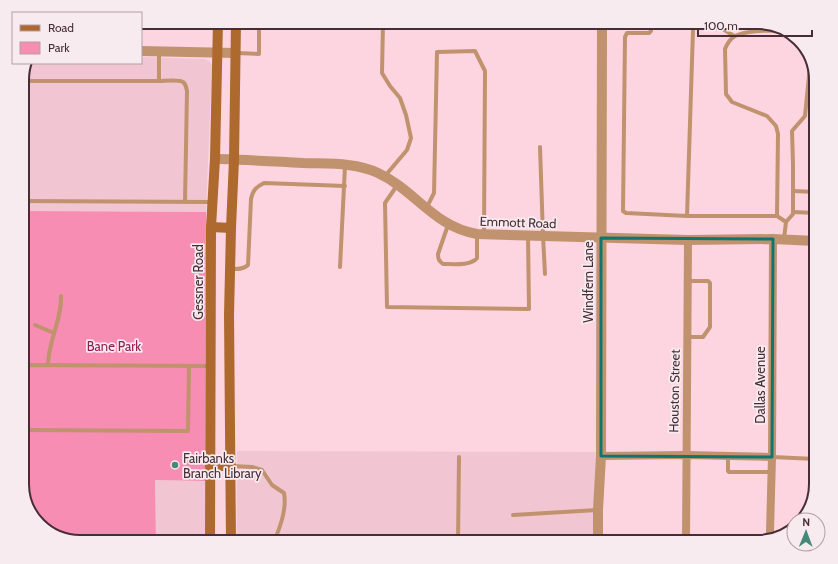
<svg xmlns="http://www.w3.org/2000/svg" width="838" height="564" viewBox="0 0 838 564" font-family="Cabin,sans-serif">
<rect width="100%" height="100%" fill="#fdd5e1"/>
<g fill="#f1c6d2">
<path d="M141,57l64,2 5,3 2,3 -6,147 -184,-1v-135l6,-13h113z"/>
<path d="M237,451l359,1 -1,90h-358z"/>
<path d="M155,480l50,1 1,61h-50z"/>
</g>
<path fill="#f78db3" d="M22,211l184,1 -1,269 -50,-1 1,62h-70l-27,-12 -19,-6 -10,-11 -8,-25z"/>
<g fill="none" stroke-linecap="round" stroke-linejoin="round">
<g stroke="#c1926e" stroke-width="4">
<path d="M383,22l-1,51 8,13 10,12 6,17 5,23 -4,12 -22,26"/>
<path d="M712,22l22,14"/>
<path d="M602,29l10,-4 30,1 3,-2 -2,-2"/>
<path d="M727,31v-9"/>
<path d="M159,52v29c5,0 20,-2 24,1 3,2 3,5 4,9l-2,111"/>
<path d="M236,53l23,1v-32"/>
<path d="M22,81h137"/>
<path d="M540,147l3,89 2,38"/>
<path d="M398,184l-13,19 2,104 142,2 -1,-73"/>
<path d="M793,191l23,1"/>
<path d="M22,201l190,1"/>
<path d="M427,207l7,-14 3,-141 38,-1 10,20 -1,164"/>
<path d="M793,212l23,1"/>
<path d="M687,216l6,-186 -2,-3 -3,-1 -38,-2 1,7 -2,2h-22l-2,4 -2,174 3,2 61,3h90l9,6"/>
<path d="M777,216l1,-82 -2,-8 -9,-10 -35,-14 -6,-8 -1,-45c2,-5 5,-10 10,-13 15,-7 35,-5 51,-5"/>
<path d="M448,225l-10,29c0,5 1,7 5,10 10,0 28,2 34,-6v-24"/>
<path d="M784,239l2,-17 7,-8v-50l-1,-33 13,-15 6,-60"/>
<path d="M340,267l5,-101"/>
<path d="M230,269c6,0 13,1 18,-4l3,-66c2,-9 5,-12 13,-16l81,3"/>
<path d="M35,325l19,8"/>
<path d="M687,337h16l7,-10v-44l-2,-2h-20"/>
<path d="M48,365c0,-24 14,-45 13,-69"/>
<path d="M24,430l164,1 1,-65"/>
<path d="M728,456v15l1,1h42"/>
<path d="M772,457l44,2"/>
<path d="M232,466l20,1 10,3 10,15 12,8c3,16 -4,34 -10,49"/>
<path d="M25,496l-1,-131 186,1"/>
<path d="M513,515l84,-5"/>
<path d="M768,540l2,-8"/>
<path d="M458,542l1,-85"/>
</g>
<g stroke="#c1926e" stroke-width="8">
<path d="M601,456l85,-1 86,2"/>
<path d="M770,532l2,-75 1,-218"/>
<path d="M686,542l2,-302"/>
</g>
<g stroke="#c1926e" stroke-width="10">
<path d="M141,51l94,2"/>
<path d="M215,159c29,1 59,2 88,4 24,1 52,-1 75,10 37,17 56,54 99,61l211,6 85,-1 43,2"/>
<path d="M598,542v-32l3,-54 1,-434"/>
</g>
<g stroke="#ae692f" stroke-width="10">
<path d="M211,227l20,1"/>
<path d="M210,466h21"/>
<path d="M210,542l1,-315 4,-68 3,-137"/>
<path d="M231,542l-2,-227 2,-87 3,-68 2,-138"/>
</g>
</g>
<path fill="none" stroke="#0f766e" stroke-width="3" stroke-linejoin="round" d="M601,238l172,1 -1,218 -171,-1z"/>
<circle fill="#46887a" stroke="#f8ebef" stroke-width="1.5" cx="175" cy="465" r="4"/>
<g text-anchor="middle" stroke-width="3.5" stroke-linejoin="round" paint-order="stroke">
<g font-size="13" fill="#472e36" stroke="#f8ebef">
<text transform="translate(518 222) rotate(2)" y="5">Emmott Road</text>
<text transform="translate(198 282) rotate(-90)" y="5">Gessner Road</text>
<text transform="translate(588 282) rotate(-90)" y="5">Windfern Lane</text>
<text transform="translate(760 385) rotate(-90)" y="5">Dallas Avenue</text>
<text transform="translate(674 391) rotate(-89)" y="5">Houston Street</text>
</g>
<g font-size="13" fill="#921d54" stroke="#f8ebef">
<text x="114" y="351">Bane Park</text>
</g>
<g font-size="13" fill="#472e36" stroke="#f8ebef" text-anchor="start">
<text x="183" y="463">Fairbanks<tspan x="183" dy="15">Branch Library</tspan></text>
</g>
</g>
<path d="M0 0H838V564H0ZM80 29H758A51 51 0 0 1 809 80V484A51 51 0 0 1 758 535H80A51 51 0 0 1 29 484V80A51 51 0 0 1 80 29Z" fill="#f8ebef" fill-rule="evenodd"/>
<path fill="none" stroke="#472e36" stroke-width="2" d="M80 29H758A51 51 0 0 1 809 80V484A51 51 0 0 1 758 535H80A51 51 0 0 1 29 484V80A51 51 0 0 1 80 29Z"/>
<rect x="12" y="12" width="130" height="52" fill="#f8ebef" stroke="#b19fa5"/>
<rect x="20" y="25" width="20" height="6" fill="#ae692f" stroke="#b19fa5"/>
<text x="48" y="32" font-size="12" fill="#472e36">Road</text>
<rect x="20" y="42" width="20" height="12" fill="#f78db3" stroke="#b19fa5"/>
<text x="48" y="52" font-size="12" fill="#472e36">Park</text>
<g transform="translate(806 532) rotate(1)"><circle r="19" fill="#f8ebef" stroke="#b19fa5"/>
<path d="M0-3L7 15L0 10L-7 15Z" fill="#46887a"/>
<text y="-6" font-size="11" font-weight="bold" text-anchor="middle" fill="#472e36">N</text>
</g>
<path d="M698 30v6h114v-6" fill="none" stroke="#472e36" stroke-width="2"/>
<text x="704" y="30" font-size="12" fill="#472e36" stroke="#f8ebef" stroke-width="3" paint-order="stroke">100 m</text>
</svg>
